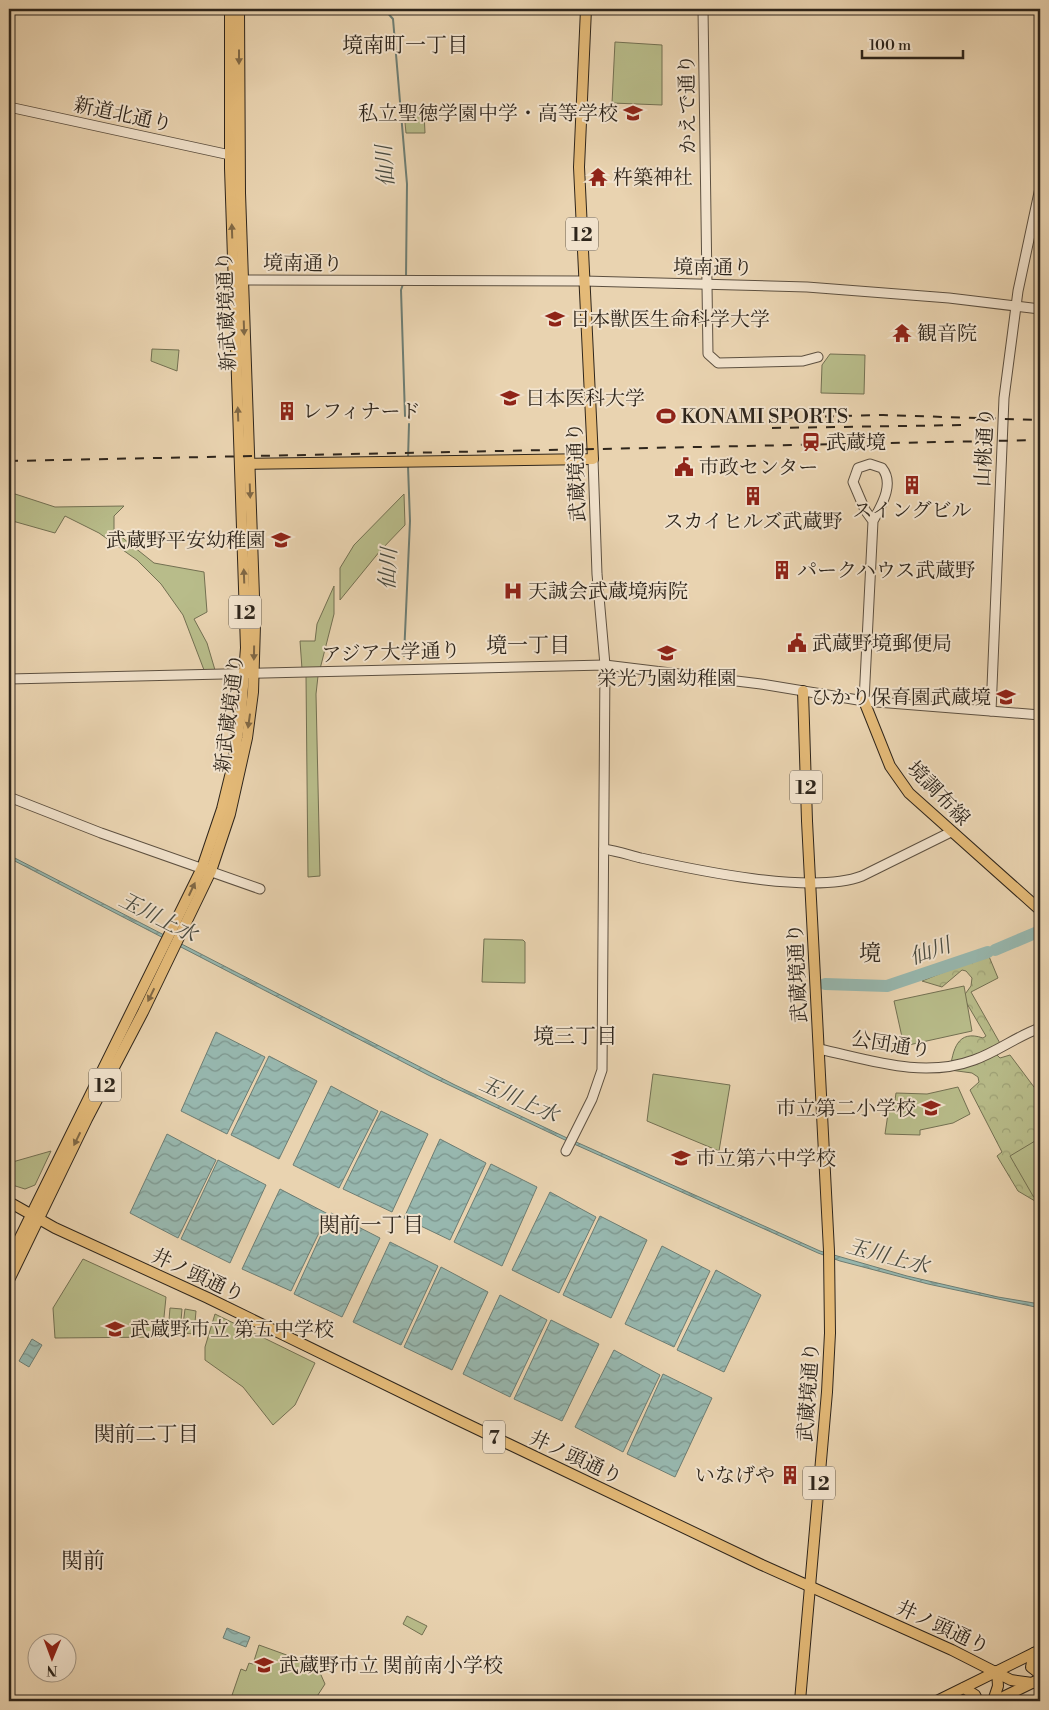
<svg xmlns="http://www.w3.org/2000/svg" width="1049" height="1710" viewBox="0 0 1049 1710" font-family="'Libre Bodoni','Noto Serif JP',serif">
<defs>
<pattern id="forest-crowns" width="20" height="18" patternUnits="userSpaceOnUse" patternTransform="scale(1.25)"><rect width="20" height="18" fill="#b8bc8a"/><path d="M2 6a3 3 0 1 1 6 0M12 15a3 3 0 1 1 6 0" fill="none" stroke="#9ea176"/></pattern>
<pattern id="water-waves" width="16" height="10" patternUnits="userSpaceOnUse" patternTransform="scale(1.25)"><rect width="16" height="10" fill="#97b7ae"/><path d="M0 5q4-4 8 0t8 0" fill="none" stroke="#7c958d"/></pattern>
</defs>
<rect width="100%" height="100%" fill="#e9d3b0"/>
<filter id="stains"><feTurbulence type="fractalNoise" baseFrequency=".004" numOctaves="4"/><feColorMatrix values="0 0 0 0 .2 0 0 0 0 .09 0 0 0 0 .02 0 0 0 .5 -.17"/></filter>
<radialGradient id="worn" r=".72"><stop offset=".6" stop-color="#630" stop-opacity="0"/><stop offset="1" stop-color="#630" stop-opacity=".3"/></radialGradient>
<path fill="url(#forest-crowns)" stroke="#737052" d="M988,954l10,24 -27,14 30,53 -5,9 4,4 10,-3 30,40v109l-22,-13 -21,-35 5,-4 -32,-62 9,-8 -1,-5 -6,-4 -22,-3c3,-20 7,-41 33,-32l3,-2 -23,-39 8,-11 1,-8 -6,-7 -4,-1 -20,17 -20,-6z"/>
<g fill="#b8bc8a" stroke="#737052">
<path d="M615,42l47,3v60l-50,-2z"/>
<path d="M404,112h20l1,21h-19z"/>
<path d="M152,349l27,1 -2,21 -26,-10z"/>
<path d="M830,354l35,1 -1,39 -43,-1 1,-28z"/>
<path d="M9,492l46,15 69,-1 -10,10v15l40,32 50,9 3,40 -13,7 13,24 8,27h-11l-21,-55 -22,-31 -24,-24 -38,-27 -34,-17 -10,17 -46,-13z"/>
<path d="M404,494l1,31 -25,26 -40,49v-32l14,-23z"/>
<path d="M334,586v28l-14,55h-18l-2,-28h15l2,-17z"/>
<path d="M306,676h12l-2,18 4,182 -12,1z"/>
<path d="M484,939l39,1 2,2v41l-43,-1z"/>
<path d="M964,986l8,45 -68,15 -10,-45z"/>
<path d="M653,1074l77,11 -11,66 -72,-30z"/>
<path d="M958,1087l12,27 -17,9 -33,7v5l-35,-1 5,-34h5l1,-7 31,1z"/>
<path d="M1040,1138v62l-7,-4 -23,-40z"/>
<path d="M51,1151l-16,34 -10,4 -16,-5v-21z"/>
<path d="M83,1259l83,38 -4,40 -107,1 -2,-30z"/>
<path d="M170,1308l12,1 -2,24 -12,-1z"/>
<path d="M185,1309l11,2 -2,23 -12,-1z"/>
<path d="M215,1314l100,49 -20,42 -22,20 -30,-38 -38,-27v-13z"/>
<path d="M407,1616l20,10 -5,9 -19,-11z"/>
<path d="M259,1645l58,21 8,18 -11,17h-84l11,-32 5,2 3,-8 4,1z"/>
</g>
<g fill="url(#water-waves)" stroke="#6d7d73">
<path d="M9,855l446,230 110,52 255,114 87,25 91,21 42,7v4l-112,-24 -88,-23 -22,-8 -253,-113 -135,-64 -421,-218z"/>
<path d="M216,1032l49,25 -38,77 -46,-23z"/>
<path d="M269,1056l48,25 -38,78 -48,-24z"/>
<path d="M331,1086l47,25 -39,77 -46,-23z"/>
<path d="M381,1111l47,23 -36,78 -49,-23z"/>
<path d="M167,1134l49,26 -38,78 -48,-25z"/>
<path d="M440,1139l46,24 -36,77 -46,-22z"/>
<path d="M218,1160l48,25 -36,78 -49,-24z"/>
<path d="M491,1164l46,23 -35,79 -48,-24z"/>
<path d="M280,1189l48,25 -37,77 -49,-22z"/>
<path d="M550,1192l46,25 -37,76 -47,-23z"/>
<path d="M331,1213l49,25 -38,79 -48,-23z"/>
<path d="M600,1216l47,24 -36,78 -48,-23z"/>
<path d="M390,1242l48,24 -37,79 -48,-23z"/>
<path d="M662,1246l48,25 -36,76 -49,-23z"/>
<path d="M441,1267l47,25 -36,78 -48,-23z"/>
<path d="M716,1270l45,25 -37,77 -47,-22z"/>
<path d="M500,1295l47,25 -37,77 -47,-23z"/>
<path d="M551,1320l48,24 -37,77 -48,-22z"/>
<path d="M32,1339l10,6 -13,22 -10,-6z"/>
<path d="M614,1350l46,25 -37,77 -48,-25z"/>
<path d="M663,1374l49,24 -37,79 -48,-23z"/>
<path d="M227,1628l23,9 -4,10 -23,-9z"/>
</g>
<g fill="none" stroke-linecap="round" stroke-linejoin="round">
<g stroke="#6d7d73" stroke-width="2">
<path d="M290,9l96,2 7,8 14,165 -1,93"/>
<path d="M403,284l-2,6 4,126"/>
<path d="M408,459l1,-35"/>
<path d="M404,656l6,-135 -2,-55"/>
<path d="M1039,1665l1,-1"/>
</g>
<g stroke="#97b7ae" stroke-width="12">
<path d="M995,950l45,-19"/>
<path d="M825,984l62,2 101,-34"/>
</g>
<g stroke="#5d5040" stroke-width="11">
<g id="minor">
<path d="M703,9l5,345 10,9 85,-2 15,-4"/>
<path d="M9,107l221,48"/>
<path d="M237,280l347,1 223,6 142,11 91,11"/>
<path d="M9,679l596,-14 156,19 103,17 176,14"/>
<path d="M864,701l9,-180c8,-15 22,-37 9,-53l-12,-4 -12,4 -5,14 12,28 8,11"/>
<path d="M991,711l13,-313 14,-107 22,-103"/>
<path d="M9,797l92,36 159,56"/>
<path d="M604,849c13,2 25,6 37,9 54,12 171,37 221,18l89,-44"/>
<path d="M819,1049c51,11 104,30 155,11 23,-8 43,-24 66,-32"/>
<path d="M566,1151l26,-52 10,-29 3,-405 -8,-91 -4,-115"/>
</g>
</g>
<g stroke="#2e251b" stroke-width="12">
<g id="major">
<path d="M243,464l350,-5 -14,-292 7,-158"/>
<path d="M864,701l26,65 19,27 131,117"/>
<path d="M9,1202l46,26 153,70 246,120 308,147 190,85 59,30 21,3"/>
<path d="M9,1260l193,-392 20,-59 11,-45 8,-52 5,-64 -16,-480v-159"/>
<path d="M9,1280l78,-161 56,-107 68,-141 19,-57 17,-76 6,-46 2,-67 -15,-432 -1,-184"/>
<path d="M1034,1653l-3,14 9,7"/>
<path d="M964,1688l11,7 3,6"/>
<path d="M800,1701l27,-309 3,-59 -1,-82 -22,-430 -4,-130"/>
<path d="M937,1701l103,-51"/>
<path d="M993,1701l5,-15 -1,-15"/>
<path d="M995,1701l45,-22"/>
</g>
</g>
<use href="#minor" stroke="#f1e2cc" stroke-width="9"/>
<use href="#major" stroke="#e4ba78" stroke-width="10"/>
<g stroke="#2e251b" stroke-width="2" stroke-dasharray="9 9" stroke-linecap="butt">
<path d="M771,418l112,-3 157,5"/>
<path d="M772,428l195,-3"/>
<path d="M9,461l1031,-21"/>
</g>
</g>
<defs><path id="oneway-solid" d="M-6-.8H1V-3.2L6.5 0L1 3.2V.8H-6Z" transform="scale(1.25)"/></defs>
<g fill="#806845">
<use href="#oneway-solid" transform="translate(239 57) rotate(90)"/>
<use href="#oneway-solid" transform="translate(232 231) rotate(-92)"/>
<use href="#oneway-solid" transform="translate(244 328) rotate(88)"/>
<use href="#oneway-solid" transform="translate(238 414) rotate(-92)"/>
<use href="#oneway-solid" transform="translate(250 491) rotate(88)"/>
<use href="#oneway-solid" transform="translate(244 576) rotate(-92)"/>
<use href="#oneway-solid" transform="translate(254 653) rotate(91)"/>
<use href="#oneway-solid" transform="translate(249 721) rotate(98)"/>
<use href="#oneway-solid" transform="translate(192 889) rotate(-65)"/>
<use href="#oneway-solid" transform="translate(151 995) rotate(116)"/>
<use href="#oneway-solid" transform="translate(77 1139) rotate(116)"/>
</g>
<defs>
<g id="school-bare" transform="scale(1.5)"><path d="M0-5L7-2L0 1L-7-2ZM-4 1L0 2.5L4 1V4Q0 6-4 4Z" fill="#8f2418" stroke="#f1e2cc" stroke-width="2.5" paint-order="stroke"/></g>
<g id="temple-bare" transform="scale(1.5)"><path d="M0-6L5-2H3V0L6.5 2.5H4V6H1.5V3h-3V6H-4V2.5H-6.5L-3 0V-2H-5Z" fill="#8f2418" stroke="#f1e2cc" stroke-width="2.5" paint-order="stroke"/></g>
<g id="university-bare" transform="scale(1.5)"><path d="M0-5L7-2L0 1L-7-2ZM-4 1L0 2.5L4 1V4Q0 6-4 4Z" fill="#8f2418" stroke="#f1e2cc" stroke-width="2.5" paint-order="stroke"/></g>
<g id="building-bare" transform="scale(1.5)"><path d="M-4-6H4V6H1V3H-1V6H-4ZM-2.5-4.3h1.7v1.8h-1.7ZM.8-4.3h1.7v1.8H.8ZM-2.5-1h1.7V.8h-1.7ZM.8-1h1.7V.8H.8Z" fill="#8f2418" stroke="#f1e2cc" stroke-width="2.5" paint-order="stroke"/></g>
<g id="stadium-bare" transform="scale(1.5)"><path d="M0-5a6.5 5 0 1 0 0 10a6.5 5 0 1 0 0-10ZM-3.5-1.8h7v3.6h-7Z" fill="#8f2418" stroke="#f1e2cc" stroke-width="2.5" paint-order="stroke"/></g>
<g id="station-bare" transform="scale(1.5)"><path d="M-3-6H3Q5-6 5-4V2Q5 4 3 4L4.5 6H3L1.5 4h-3L-3 6H-4.5L-3 4Q-5 4-5 2V-4Q-5-6-3-6ZM-3.5-4v3h7v-3ZM-3.5 1v1.5H-2V1ZM2 1v1.5H3.5V1Z" fill="#8f2418" stroke="#f1e2cc" stroke-width="2.5" paint-order="stroke"/></g>
<g id="civic-bare" transform="scale(1.5)"><path d="M-.6-6.5H3V-4.5H.6V-3L4-1V1h2V6H-6V1h2V-1L-.6-3ZM-1.2 2.5V6h2.4V2.5Z" fill="#8f2418" stroke="#f1e2cc" stroke-width="2.5" paint-order="stroke"/></g>
<g id="hospital-bare" transform="scale(1.5)"><path d="M-5-5h3v3.5h4V-5h3V5h-3V1.5h-4V5h-3Z" fill="#8f2418" stroke="#f1e2cc" stroke-width="2.5" paint-order="stroke"/></g>
</defs>
<g fill-rule="evenodd">
<use href="#school-bare" x="633" y="113"/>
<use href="#temple-bare" x="598" y="177"/>
<use href="#university-bare" x="555" y="319"/>
<use href="#temple-bare" x="902" y="333"/>
<use href="#university-bare" x="510" y="398"/>
<use href="#building-bare" x="287" y="411"/>
<use href="#stadium-bare" x="666" y="416"/>
<use href="#station-bare" x="811" y="442"/>
<use href="#civic-bare" x="684" y="467"/>
<use href="#building-bare" x="912" y="485"/>
<use href="#building-bare" x="753" y="496"/>
<use href="#school-bare" x="281" y="540"/>
<use href="#building-bare" x="782" y="570"/>
<use href="#hospital-bare" x="513" y="591"/>
<use href="#civic-bare" x="797" y="643"/>
<use href="#school-bare" x="667" y="653"/>
<use href="#school-bare" x="1006" y="697"/>
<use href="#school-bare" x="931" y="1108"/>
<use href="#school-bare" x="681" y="1158"/>
<use href="#school-bare" x="115" y="1329"/>
<use href="#building-bare" x="790" y="1475"/>
<use href="#school-bare" x="264" y="1665"/>
</g>
<g text-anchor="middle" stroke-width="4" stroke-linejoin="round" paint-order="stroke">
<g fill="#f1e2cc" stroke="#685e50" stroke-width="1">
<rect x="566" y="217.5" width="32" height="33" rx="4"/>
<rect x="229" y="595.5" width="32" height="33" rx="4"/>
<rect x="790" y="770.5" width="32" height="33" rx="4"/>
<rect x="89" y="1068.5" width="32" height="33" rx="4"/>
<rect x="483" y="1420.5" width="22" height="33" rx="4"/>
<rect x="803" y="1466.5" width="32" height="33" rx="4"/>
</g>
<g font-size="19" font-weight="bold" fill="#2e251b">
<text x="582" y="241">12</text>
<text x="245" y="619">12</text>
<text x="806" y="794">12</text>
<text x="105" y="1092">12</text>
<text x="494" y="1444">7</text>
<text x="819" y="1490">12</text>
</g>
<g font-size="20" fill="#2e251b" stroke="#f1e2cc">
<text transform="translate(687 104) rotate(-91)" y="7">かえで通り</text>
<text transform="translate(123 114) rotate(12)" y="7">新道北通り</text>
<text transform="translate(303 263) rotate(1)" y="7">境南通り</text>
<text transform="translate(713 267) rotate(1)" y="7">境南通り</text>
<text transform="translate(226 311) rotate(-92)" y="7">新武蔵境通り</text>
<text transform="translate(984 447) rotate(-87)" y="7">山桃通り</text>
<text transform="translate(576 472) rotate(-92)" y="7">武蔵境通り</text>
<text transform="translate(391 652) rotate(-2)" y="7">アジア大学通り</text>
<text transform="translate(229 713) rotate(-83)" y="7">新武蔵境通り</text>
<text transform="translate(939 793) rotate(46)" y="7">境調布線</text>
<text transform="translate(797 973) rotate(-93)" y="7">武蔵境通り</text>
<text transform="translate(891 1044) rotate(9)" y="7">公団通り</text>
<text transform="translate(198 1275) rotate(25)" y="7">井ノ頭通り</text>
<text transform="translate(808 1392) rotate(-86)" y="7">武蔵境通り</text>
<text transform="translate(576 1457) rotate(25)" y="7">井ノ頭通り</text>
<text transform="translate(943 1627) rotate(25)" y="7">井ノ頭通り</text>
</g>
<g font-size="20" fill="#2e251b" stroke="#f1e2cc" text-anchor="start">
<text x="618" y="120" text-anchor="end">私立聖徳学園中学・高等学校</text>
<text x="613" y="184">杵築神社</text>
<text x="570" y="326">日本獣医生命科学大学</text>
<text x="917" y="340">観音院</text>
<text x="525" y="405">日本医科大学</text>
<text x="302" y="418">レフィナード</text>
<text x="681" y="423">KONAMI SPORTS</text>
<text x="826" y="449">武蔵境</text>
<text x="699" y="474">市政センター</text>
<text x="912" y="517" text-anchor="middle">スイングビル</text>
<text x="753" y="528" text-anchor="middle">スカイヒルズ武蔵野</text>
<text x="266" y="547" text-anchor="end">武蔵野平安幼稚園</text>
<text x="797" y="577">パークハウス武蔵野</text>
<text x="528" y="598">天誠会武蔵境病院</text>
<text x="812" y="650">武蔵野境郵便局</text>
<text x="667" y="685" text-anchor="middle">栄光乃園幼稚園</text>
<text x="991" y="704" text-anchor="end">ひかり保育園武蔵境</text>
<text x="916" y="1115" text-anchor="end">市立第二小学校</text>
<text x="696" y="1165">市立第六中学校</text>
<text x="130" y="1336">武蔵野市立 第五中学校</text>
<text x="775" y="1482" text-anchor="end">いなげや</text>
<text x="279" y="1672">武蔵野市立 関前南小学校</text>
</g>
<g font-size="21" fill="#2e251b" stroke="#f1e2cc">
<text x="405" y="52">境南町一丁目</text>
<text x="528" y="652">境一丁目</text>
<text x="575" y="1043">境三丁目</text>
<text x="371" y="1232">関前一丁目</text>
<text x="146" y="1441">関前二丁目</text>
</g>
<g font-size="21" font-style="italic" fill="#484a40" stroke="#f1e2cc">
<text transform="translate(385 166) rotate(-94)" y="7">仙川</text>
<text transform="translate(388 569) rotate(-87)" y="7">仙川</text>
<text transform="translate(158 917) rotate(27)" y="7">玉川上水</text>
<text transform="translate(930 951) rotate(-19)" y="7">仙川</text>
<text transform="translate(519 1099) rotate(24)" y="7">玉川上水</text>
<text transform="translate(888 1256) rotate(15)" y="7">玉川上水</text>
</g>
<g font-size="22" fill="#2e251b" stroke="#f1e2cc">
<text x="870" y="960">境</text>
<text x="83" y="1568">関前</text>
</g>
</g>
<rect width="1049" height="1710" fill="none" stroke="#e9d3b0" stroke-width="30"/>
<rect x="10" y="10" width="1029" height="1690" fill="none" stroke="#2e251b" stroke-width="2.5"/>
<rect x="15" y="15" width="1019" height="1680" fill="none" stroke="#2e251b"/>
<g transform="translate(52 1658) rotate(181)"><circle r="24" fill="#f1e2cc" stroke="#a39685"/>
<path d="M0-4L9 19L0 12L-9 19Z" fill="#8f2418"/>
<text y="-8" font-size="14" font-weight="bold" text-anchor="middle" fill="#2e251b">N</text>
</g>
<path d="M862 50v8h101v-8" fill="none" stroke="#2e251b" stroke-width="2.5"/>
<text x="869" y="50" font-size="15" fill="#2e251b" stroke="#f1e2cc" stroke-width="4" paint-order="stroke">100 m</text>
<rect width="100%" height="100%" filter="url(#stains)"/>
<rect width="100%" height="100%" fill="url(#worn)"/>
</svg>
